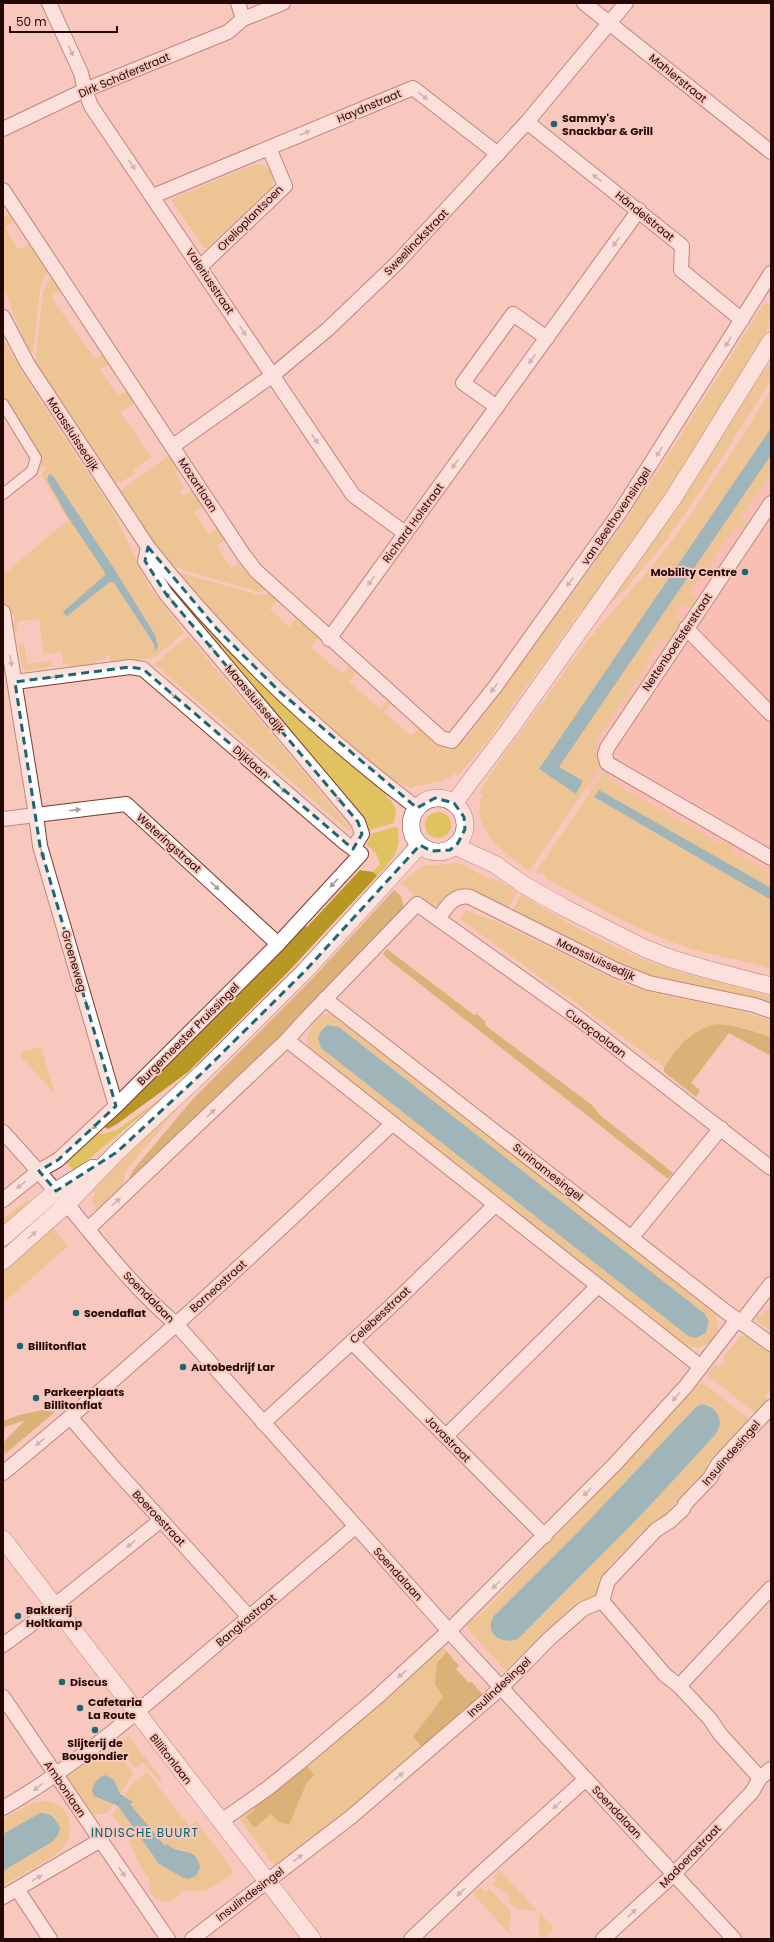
<svg xmlns="http://www.w3.org/2000/svg" width="774" height="1942" viewBox="0 0 774 1942" font-family="Poppins,sans-serif">
<rect width="100%" height="100%" fill="#f8c7bd"/>
<path fill="#fdb6a8" d="M771,436v458l-221,-126z"/>
<g fill="#e1c261" fill-rule="evenodd">
<path d="M255,164c14,-1 21,10 17,23l-65,61 -4,-1 -31,-46 1,-3z"/>
<path d="M11,212l5,8 -11,8 14,22 12,-8 20,30 -7,4 -4,13 -7,62 -5,1 -25,-66v-68z"/>
<path d="M54,276l8,13 -11,8 44,62 9,-5 7,9 -11,7 18,26 10,-7 9,13 -17,10 31,45 -17,12 1,4 -15,10 -2,-2 -5,4 -78,-119 8,-73 5,-13z"/>
<path d="M765,302l6,4v8l-5,20 -53,87 -127,191 -4,-3 -94,131 -30,36 -2,-3c-12,11 -31,10 -46,15l-11,-6 -2,3 -17,-12 -105,-92 -98,-107 5,-1 80,23 9,-4 7,7 -8,10 19,18 9,-10 22,19 -9,11 31,27 9,-10 7,7 -9,10 31,28 9,-10 3,3 -8,10 27,24 9,-9 25,22 5,1 9,-11 5,3 132,-180 -3,-4 13,-20 5,3 23,-33 -4,-2 11,-18 5,2z"/>
<path d="M3,339l30,51 82,124 33,71 36,47 -29,25 -44,6 -2,-8 -3,1v3l-10,2v4l-26,3 -1,-5 -6,1 -1,-12 -18,3 -5,-36 -22,3 1,9 -8,1 -1,-10 6,-1 -1,-7h-6l-2,-7 -3,-3v-29l65,-55 -26,-44v-3l4,-4 -2,-3 -9,8 6,-15 -38,-62zM49,474l4,2 62,94 40,65 2,5v10l-2,1 -1,-7 -40,-61 -4,-1 -20,16 -25,17 -1,-4 41,-36 -1,-4z"/>
<path d="M771,363v17l-67,106 -39,56 -38,45 -25,26 54,-77 107,-164z"/>
<path d="M771,390v38l-231,341 36,25 -17,-27 212,-312v19l-31,45 9,6 -3,5 -9,-5 -28,40 9,6 -4,6 -9,-6 -15,23 8,6 -6,8 -8,-5 -10,14 9,6 -15,19 -7,-5 -16,25 3,2 -20,30 4,3 -3,3 -4,-2 -32,47 5,3 -2,9 5,9 -72,105c-24,-16 -61,-44 -46,-77l-4,-1 17,-27 91,-125 60,-69 34,-43 57,-86z"/>
<path d="M171,454l10,14 -6,5 10,15 -5,4 3,4 12,-7 10,16 -11,7 15,22 11,-7 7,12 -10,7 14,22 11,-7 27,29 -11,2 -88,-26 -52,-74z"/>
<path d="M168,582l221,212 -2,3c11,10 9,12 7,26l-28,8 -127,-155 -73,-93z"/>
<path d="M188,636l163,192 -2,3 -195,-167z"/>
<path d="M24,644l3,20 24,-3 1,5 -26,5 -4,-4 -4,-22z"/>
<path d="M605,770l5,3 -3,6 115,66 4,-5 9,5 -3,6 39,23v14l-177,-91 177,103v69c-31,-10 -64,-14 -94,-25 -46,-17 -89,-42 -131,-66l1,-1 -7,-5 -1,2 -3,-2z"/>
<circle cx="438" cy="825" r="13"/>
<path d="M394,827l4,1c3,25 -5,31 -21,48l-4,-4 7,-8 -4,-11 -9,-8 4,-11z"/>
<path d="M457,863l11,4 15,9 16,5 18,11 -9,17c-12,-6 -39,-25 -52,-19 -6,3 -12,11 -18,17 -13,1 -27,-15 -37,-24l21,-17z"/>
<path d="M521,895c48,29 97,57 150,74 33,11 67,17 100,28v9l-137,-34 -122,-61z"/>
<path d="M466,910l34,13 122,60c48,18 101,19 149,38v17c-25,-12 -51,-20 -76,-5 -3,2 -8,4 -10,7 -8,8 -14,18 -21,27l-204,-148z"/>
<path d="M328,1013l9,2 376,294c10,14 4,35 -14,38 -6,1 -11,-1 -16,-3l-375,-295c-5,-14 7,-31 20,-36zM327,1025l12,2 366,287c5,6 5,13 1,19l-18,3 -367,-288v-17z"/>
<path d="M41,1047l13,44 -1,1 -33,-36 3,-5z"/>
<path d="M167,1094l-93,77 -10,-11 31,-26h9l13,-4z"/>
<path d="M188,1096l-60,72 -3,6 -4,16 -22,22 -7,-9 3,-9 -5,-5z"/>
<path d="M28,1200l4,6 -29,22v-9z"/>
<path d="M51,1226l17,20 -65,57v-33z"/>
<path d="M771,1303v29l-15,-12v-4c6,0 13,-6 15,-13z"/>
<path d="M740,1336h6l25,19v34l-6,8 3,3 -11,14 -50,-39 8,-10 3,3 7,-8 -2,-2z"/>
<path d="M703,1383l45,35v6l-10,9 -1,-1 -30,31 1,12 -6,6 -5,-2 -50,56 -3,-3 -4,2 -33,35 1,1 -9,10v13l-6,6 -16,2 -70,72 -39,-44v-6l17,-13 139,-145 75,-81zM707,1405l9,6 3,19 -4,5 -72,78 -125,126c-17,5 -34,-2 -25,-22l85,-85 118,-125z"/>
<path d="M440,1648h4l15,18 -3,3 13,14 3,-1 10,12c-66,61 -132,116 -204,170h-5l-33,-44 1,-5z"/>
<path d="M128,1736l34,43 -3,2 -16,-18 -8,5 -20,-24z"/>
<path d="M113,1747l19,24 1,3 -13,20 -2,-3 -2,-8 -17,16 15,5c-7,10 -10,11 -22,10l-26,-38z"/>
<path d="M147,1772l42,54 7,-5 38,51c-18,14 -29,23 -52,18 -9,21 -38,11 -32,-11 -11,-10 -13,-22 -19,-35 -4,-11 -11,-20 -19,-28l6,-9 41,57 23,13 10,1 -2,-26 -25,-6 -35,-42 2,-2 -8,-6 8,-12z"/>
<path d="M46,1801c11,3 22,8 23,21 1,7 1,15 -3,21 -9,15 -47,33 -63,42v-14l49,-29 4,-23 -8,-6h-7l-38,21v-15l29,-16z"/>
<path d="M500,1870l37,41 -22,-3 -7,-8 2,-2 -12,-12 -2,2 -3,-4 4,-3 -4,-4z"/>
<path d="M481,1887l4,5 4,-4 22,24 -3,18 3,1v4l-38,-41z"/>
<path d="M540,1913l14,15 -10,11 -5,-6z"/>
</g>
<g fill="#b89825">
<path d="M360,870l13,2 4,4 -90,97 -99,99 -71,52 -9,5 -5,-3 88,-85 112,-118 4,4z"/>
<path d="M394,890l7,6 3,12 -138,147 -135,126 -2,-1 1,-4 4,-7 58,-69 121,-122z"/>
<path d="M387,949l87,66 3,-1 8,7 1,5 106,79 9,11 72,57 -5,6 -280,-220 -5,-5z"/>
<path d="M716,1024c19,1 38,6 55,14v18l-42,-23 -38,50 9,7 -4,7 -32,-25v-5c17,-23 23,-34 52,-43z"/>
<path d="M43,1410l12,2 -50,42 -2,-11 22,-23 -22,8v-7l16,-6z"/>
<path d="M447,1652l12,14 -3,3 13,14 3,-1 10,12 -59,54 -10,-11 30,-40 -8,-13 2,-21z"/>
<path d="M306,1765l8,10 -8,9 -17,41 -10,-3 -8,-8 -17,14 -8,-11 9,-8 -1,-4z"/>
</g>
<g fill="#37a0b4">
<path d="M771,428v27l-212,312 24,14 -7,13 -37,-25z"/>
<path d="M49,474l4,2 62,94 40,65 3,12 -3,5 -1,-8 -40,-61 -4,-1 -43,34 -4,-3 1,-2 41,-36 -1,-4 -36,-54 -21,-37z"/>
<path d="M599,790l172,98v12l-177,-103z"/>
<path d="M327,1025l12,2 366,287 4,8 -3,11 -10,5 -8,-2 -367,-288 -3,-10 3,-7z"/>
<path d="M702,1404c15,3 24,17 13,31l-72,78 -125,126c-16,6 -34,-4 -25,-22l85,-85 118,-125z"/>
<path d="M105,1775l9,5 6,14 13,8 -3,2 35,42 2,-2c12,12 29,1 33,23l-4,9 -8,3 -6,-2 -23,-13 -41,-58 -24,-10c-5,-8 3,-18 11,-21z"/>
<path d="M40,1813c12,0 15,5 20,15l-2,7 -6,7 -49,29v-37z"/>
</g>
<g fill="none" stroke-linecap="round" stroke-linejoin="round">
<path stroke="#0a6371" stroke-width="1" stroke-dasharray="5 4" stroke-linecap="butt" d="M117,1805l5,-10"/>
<g stroke="#7c392d" stroke-width="12">
<path id="pedestrian" d="M3,404l33,54 -4,13 -29,23"/>
</g>
<g stroke="#7c392d" stroke-width="16">
<g id="minor">
<path d="M49,3l32,70 4,17 6,16 262,389 52,38"/>
<path d="M238,3l5,16"/>
<path d="M584,3l187,149"/>
<path d="M527,122l155,124 -1,24 61,50"/>
<path d="M3,129l82,-39 143,-58 15,-13 40,-16"/>
<path d="M3,190l240,364 13,17 185,167 11,3 43,-54 125,-175 151,-239"/>
<path d="M153,196l260,-108 85,66"/>
<path d="M201,266l84,-80 -16,-38"/>
<path d="M3,317l24,46 121,184c77,98 169,185 269,261"/>
<path d="M497,407l-34,-24 50,-69 34,24"/>
<path d="M173,446l100,-71 55,-46 69,-66 130,-141 99,-119"/>
<path d="M771,503l-164,245 -2,7 2,8 164,95"/>
<path d="M148,547l-3,14 21,33 192,228 4,12 -9,15"/>
<path d="M3,612l33,203 4,31 76,260"/>
<path d="M686,628l85,86"/>
<path d="M329,639l310,-429"/>
<path d="M3,819l123,-15 152,140"/>
<path d="M438,919c8,-11 16,-26 32,-22l146,73 33,13 105,22 17,6"/>
<path d="M325,999l400,312 46,33"/>
<path d="M287,1040l414,327"/>
<path d="M3,1132c23,25 46,51 68,77 33,40 65,81 105,115l281,316 277,299"/>
<path d="M3,1200l36,-29 19,-11 58,-54 162,-162 83,-90 -16,-11 -202,-174 -13,-2 -115,15"/>
<path d="M88,1229l199,-189 19,-21 111,-115 162,115 192,149"/>
<path d="M632,1237l89,-109"/>
<path d="M352,1342l193,194"/>
<path d="M71,1418l43,50 135,149"/>
<path d="M263,1423l125,-114 107,-104"/>
<path d="M446,1436l152,-150"/>
<path d="M3,1473c135,-110 262,-229 389,-349"/>
<path d="M602,1601l63,74 14,11 31,33 10,15 40,44"/>
<path d="M3,1645l30,-22 128,-103"/>
<path d="M679,1686l92,-98"/>
<path d="M3,1697l165,242"/>
<path d="M3,1808c70,-40 132,-94 193,-146 53,-45 107,-90 159,-135"/>
<path d="M220,1822l48,-34 36,-29 71,-60 74,-68 167,-168 70,-77 47,-61 9,-4 29,-37"/>
<path d="M17,1889l33,50"/>
<path d="M3,1897l96,-56"/>
<path d="M192,1939l159,-122 150,-129 49,-50 33,-29 19,-8 6,-20 48,-51 14,-9 13,-12 2,-5 25,-26 8,-14 53,-57"/>
<path d="M411,1939l69,-65 106,-95"/>
<path d="M603,1939l71,-65 78,-82 8,-14 11,-9"/>
</g>
</g>
<g stroke="#7c392d" stroke-width="18">
<g id="tertiary">
<circle cx="438" cy="825" r="27"/>
<path d="M454,803l55,-73 165,-233 97,-156"/>
<path d="M455,846l41,19 28,20 39,22 81,41 28,11 34,10 65,17"/>
<path d="M3,1237l53,-46 37,-23"/>
<path d="M3,1261l64,-57 50,-52 85,-79 103,-102 115,-126"/>
<path d="M3,1539l309,400"/>
</g>
</g>
<use href="#pedestrian" stroke="#fff" stroke-width="10"/>
<use href="#minor" stroke="#fff" stroke-width="14"/>
<use href="#tertiary" stroke="#fff" stroke-width="17"/>
</g>
<defs><path id="oneway-solid" d="M-6-.8H1V-3.2L6.5 0L1 3.2V.8H-6Z"/></defs>
<g fill="#a79c9b">
<use href="#oneway-solid" transform="translate(71 51) rotate(65)"/>
<use href="#oneway-solid" transform="translate(423 96) rotate(38)"/>
<use href="#oneway-solid" transform="translate(305 133) rotate(-23)"/>
<use href="#oneway-solid" transform="translate(132 165) rotate(56)"/>
<use href="#oneway-solid" transform="translate(597 178) rotate(-142)"/>
<use href="#oneway-solid" transform="translate(616 242) rotate(126)"/>
<use href="#oneway-solid" transform="translate(243 331) rotate(57)"/>
<use href="#oneway-solid" transform="translate(728 342) rotate(122)"/>
<use href="#oneway-solid" transform="translate(532 359) rotate(126)"/>
<use href="#oneway-solid" transform="translate(315 439) rotate(56)"/>
<use href="#oneway-solid" transform="translate(659 452) rotate(122)"/>
<use href="#oneway-solid" transform="translate(455 464) rotate(126)"/>
<use href="#oneway-solid" transform="translate(371 581) rotate(126)"/>
<use href="#oneway-solid" transform="translate(570 582) rotate(126)"/>
<use href="#oneway-solid" transform="translate(169 597) rotate(-129)"/>
<use href="#oneway-solid" transform="translate(212 648) rotate(-130)"/>
<use href="#oneway-solid" transform="translate(11 661) rotate(80)"/>
<use href="#oneway-solid" transform="translate(54 677) rotate(-8)"/>
<use href="#oneway-solid" transform="translate(494 688) rotate(127)"/>
<use href="#oneway-solid" transform="translate(173 695) rotate(41)"/>
<use href="#oneway-solid" transform="translate(282 789) rotate(41)"/>
<use href="#oneway-solid" transform="translate(340 801) rotate(-130)"/>
<use href="#oneway-solid" transform="translate(75 810) rotate(-7)"/>
<use href="#oneway-solid" transform="translate(42 853) rotate(73)"/>
<use href="#oneway-solid" transform="translate(334 883) rotate(133)"/>
<use href="#oneway-solid" transform="translate(215 886) rotate(43)"/>
<use href="#oneway-solid" transform="translate(87 1005) rotate(74)"/>
<use href="#oneway-solid" transform="translate(211 1113) rotate(-43)"/>
<use href="#oneway-solid" transform="translate(96 1125) rotate(137)"/>
<use href="#oneway-solid" transform="translate(21 1185) rotate(142)"/>
<use href="#oneway-solid" transform="translate(116 1202) rotate(-41)"/>
<use href="#oneway-solid" transform="translate(32 1235) rotate(-42)"/>
<use href="#oneway-solid" transform="translate(676 1397) rotate(132)"/>
<use href="#oneway-solid" transform="translate(40 1442) rotate(141)"/>
<use href="#oneway-solid" transform="translate(587 1492) rotate(134)"/>
<use href="#oneway-solid" transform="translate(131 1544) rotate(141)"/>
<use href="#oneway-solid" transform="translate(496 1585) rotate(135)"/>
<use href="#oneway-solid" transform="translate(402 1674) rotate(138)"/>
<use href="#oneway-solid" transform="translate(399 1776) rotate(-40)"/>
<use href="#oneway-solid" transform="translate(38 1787) rotate(143)"/>
<use href="#oneway-solid" transform="translate(557 1805) rotate(138)"/>
<use href="#oneway-solid" transform="translate(298 1858) rotate(-38)"/>
<use href="#oneway-solid" transform="translate(122 1872) rotate(55)"/>
<use href="#oneway-solid" transform="translate(37 1878) rotate(-30)"/>
<use href="#oneway-solid" transform="translate(461 1892) rotate(137)"/>
<use href="#oneway-solid" transform="translate(632 1913) rotate(-43)"/>
</g>
<path d="M0 0H774V1942H0ZM148,547l69,82 62,62 138,117 18,-10 19,5 10,14 1,12 -7,14 -8,7 -19,1 -11,-6 -115,126 -103,102 -85,79 -61,39 -17,-20 19,-11 58,-54 -76,-260 -25,-164 115,-15 13,2 210,180 9,-15 -4,-12 -192,-228 -21,-33z" fill="#f8c7bd" fill-opacity=".55" fill-rule="evenodd"/>
<path fill="none" stroke="#1d6673" stroke-width="3" stroke-dasharray="8 5" stroke-linejoin="round" d="M148,547l69,82 62,62 138,117 18,-10 19,5 10,14 1,12 -7,14 -8,7 -19,1 -11,-6 -115,126 -103,102 -85,79 -61,39 -17,-20 19,-11 58,-54 -76,-260 -25,-164 115,-15 13,2 210,180 9,-15 -4,-12 -192,-228 -21,-33z"/>
<g fill="#1d6673" stroke="#f8c7bd" stroke-width="1.5">
<circle cx="554" cy="124" r="4"/>
<circle cx="745" cy="572" r="4"/>
<circle cx="76" cy="1313" r="4"/>
<circle cx="20" cy="1346" r="4"/>
<circle cx="183" cy="1367" r="4"/>
<circle cx="36" cy="1398" r="4"/>
<circle cx="18" cy="1616" r="4"/>
<circle cx="62" cy="1682" r="4"/>
<circle cx="80" cy="1708" r="4"/>
<circle cx="95" cy="1730" r="4"/>
</g>
<g text-anchor="middle" stroke-width="4" stroke-linejoin="round" paint-order="stroke">
<g font-size="11" fill="#240805" stroke="#f8c7bd">
<text transform="translate(124 75) rotate(-23)" y="4">Dirk Schäferstraat</text>
<text transform="translate(678 78) rotate(39)" y="4">Mahlerstraat</text>
<text transform="translate(369 106) rotate(-23)" y="4">Haydnstraat</text>
<text transform="translate(645 216) rotate(39)" y="4">Händelstraat</text>
<text transform="translate(250 218) rotate(-45)" y="4">Orelioplantsoen</text>
<text transform="translate(416 242) rotate(-46)" y="4">Sweelinckstraat</text>
<text transform="translate(210 281) rotate(56)" y="4">Valeriusstraat</text>
<text transform="translate(73 434) rotate(57)" y="4">Maassluissedijk</text>
<text transform="translate(198 485) rotate(57)" y="4">Mozartlaan</text>
<text transform="translate(616 516) rotate(-56)" y="4">van Beethovensingel</text>
<text transform="translate(413 523) rotate(-54)" y="4">Richard Holstraat</text>
<text transform="translate(677 642) rotate(-56)" y="4">Nettenboetsterstraat</text>
<text transform="translate(255 699) rotate(50)" y="4">Maassluissedijk</text>
<text transform="translate(251 762) rotate(41)" y="4">Dijklaan</text>
<text transform="translate(169 843) rotate(42)" y="4">Weteringstraat</text>
<text transform="translate(596 959) rotate(25)" y="4">Maassluissedijk</text>
<text transform="translate(74 961) rotate(74)" y="4">Groeneweg</text>
<text transform="translate(596 1033) rotate(37)" y="4">Curaçaolaan</text>
<text transform="translate(188 1034) rotate(-45)" y="4">Burgemeester Pruissingel</text>
<text transform="translate(548 1172) rotate(38)" y="4">Surinamesingel</text>
<text transform="translate(218 1286) rotate(-42)" y="4">Borneostraat</text>
<text transform="translate(149 1297) rotate(45)" y="4">Soendalaan</text>
<text transform="translate(380 1315) rotate(-43)" y="4">Celebesstraat</text>
<text transform="translate(448 1439) rotate(46)" y="4">Javastraat</text>
<text transform="translate(731 1453) rotate(-49)" y="4">Insulindesingel</text>
<text transform="translate(159 1518) rotate(47)" y="4">Boeroestraat</text>
<text transform="translate(398 1574) rotate(48)" y="4">Soendalaan</text>
<text transform="translate(246 1620) rotate(-40)" y="4">Bangkastraat</text>
<text transform="translate(499 1687) rotate(-43)" y="4">Insulindesingel</text>
<text transform="translate(171 1759) rotate(52)" y="4">Billitonlaan</text>
<text transform="translate(65 1789) rotate(56)" y="4">Ambonlaan</text>
<text transform="translate(617 1812) rotate(47)" y="4">Soendalaan</text>
<text transform="translate(690 1856) rotate(-46)" y="4">Madoerastraat</text>
<text transform="translate(250 1894) rotate(-37)" y="4">Insulindesingel</text>
</g>
<g font-size="11" font-weight="bold" fill="#240805" stroke="#f8c7bd" text-anchor="start">
<text x="562" y="122">Sammy's<tspan x="562" dy="13">Snackbar &amp; Grill</tspan></text>
<text x="737" y="576" text-anchor="end">Mobility Centre</text>
<text x="84" y="1317">Soendaflat</text>
<text x="28" y="1350">Billitonflat</text>
<text x="191" y="1371">Autobedrijf Lar</text>
<text x="44" y="1396">Parkeerplaats<tspan x="44" dy="13">Billitonflat</tspan></text>
<text x="26" y="1614">Bakkerij<tspan x="26" dy="13">Holtkamp</tspan></text>
<text x="70" y="1686">Discus</text>
<text x="88" y="1706">Cafetaria<tspan x="88" dy="13">La Route</tspan></text>
<text x="95" y="1747" text-anchor="middle">Slijterij de<tspan x="95" dy="13">Bougondier</tspan></text>
</g>
<g font-size="12" letter-spacing="1" fill="#006371" stroke="#f8c7bd">
<text x="145" y="1837">INDISCHE BUURT</text>
</g>
</g>
<rect width="774" height="1942" fill="none" stroke="#240805" stroke-width="8"/>
<path d="M10 26v6h107v-6" fill="none" stroke="#240805" stroke-width="2"/>
<text x="16" y="26" font-size="12" fill="#240805" stroke="#f8c7bd" stroke-width="3" paint-order="stroke">50 m</text>
</svg>
